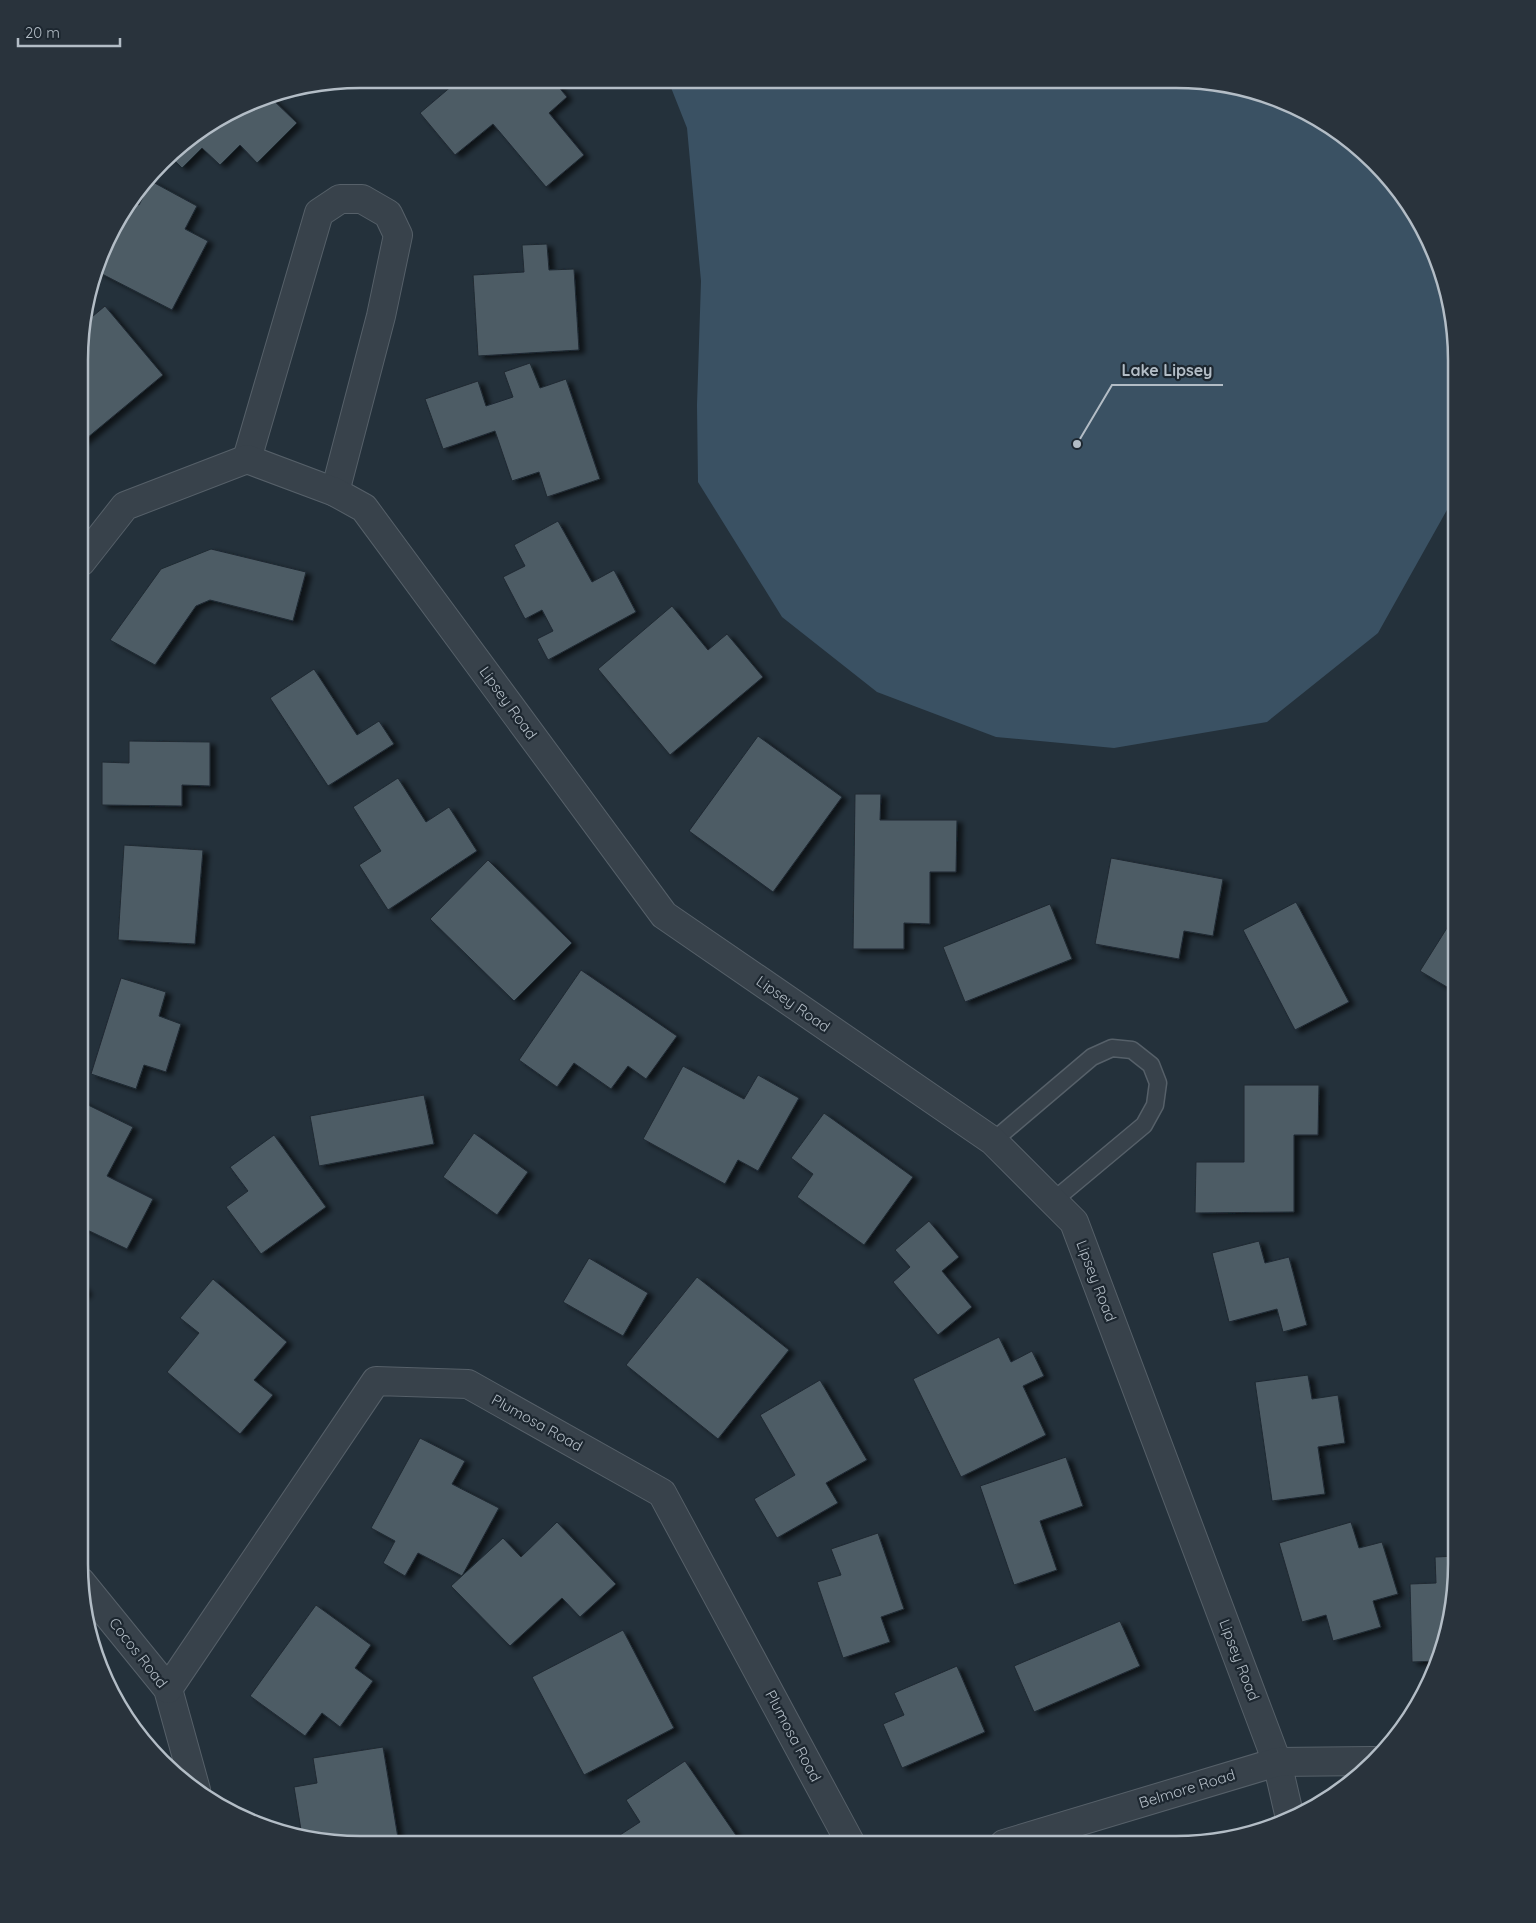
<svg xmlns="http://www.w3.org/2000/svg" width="1536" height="1923" viewBox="0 0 1536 1923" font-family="Quicksand,sans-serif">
<defs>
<filter id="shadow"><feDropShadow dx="5.5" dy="3" stdDeviation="2.5" flood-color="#0009"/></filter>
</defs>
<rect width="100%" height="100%" fill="#24313b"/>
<path fill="#3a5163" d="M668,80l545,1 71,19 49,26 54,48 33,45 28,68 9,72v133l-79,141 -111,89 -153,26 -118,-11 -119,-45 -95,-75 -84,-135 -1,-77 4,-124 -14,-153z"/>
<g fill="#4d5b65" stroke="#1f2932" filter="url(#shadow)">
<path d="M460,79h92l15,18 -18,16 35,42 -38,32 -53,-63 -38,31 -35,-42z"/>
<path d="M268,95l29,28 -40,40 -17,-18 -20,20 -18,-17 -20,20 -13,-13 6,-7z"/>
<path d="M151,181l46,25 -12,23 23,12 -36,69 -74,-38 18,-53 15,-18 8,4z"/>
<path d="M547,244l2,26 25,-1 5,81 -101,6 -5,-81 51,-3 -2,-27z"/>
<path d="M105,306l58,69 -82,68v-117z"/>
<path d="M530,363l10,25 26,-9 34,100 -53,18 -8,-25 -27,9 -17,-50 -52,18 -18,-50 53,-18 8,25 27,-9 -9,-25z"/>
<path d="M558,521l34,61 22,-12 22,42 -88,48 -11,-21 16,-8 -11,-21 -17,9 -22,-42 22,-11 -11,-21z"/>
<path d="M211,549l95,23 -13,49 -83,-21 -14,6 -41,59 -45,-25 51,-71z"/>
<path d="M672,606l36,44 19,-16 36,43 -93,78 -72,-86z"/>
<path d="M314,669l43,66 22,-14 15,23 -66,42 -58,-88z"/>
<path d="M758,736l84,61 -69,95 -84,-61z"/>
<path d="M129,741l81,1v44l-28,-1v21l-80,-1v-43l27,1z"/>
<path d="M398,778l28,44 23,-15 28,44 -89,59 -29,-45 22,-14 -28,-44z"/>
<path d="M855,794h26l-1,26h77l-1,52h-26v52l-26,-1v26h-51z"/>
<path d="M124,845l79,5 -8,94 -77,-4z"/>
<path d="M1111,858l112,21 -10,57 -29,-5 -5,28 -84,-15z"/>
<path d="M488,860l84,83 -58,58 -84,-82z"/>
<path d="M1296,902l53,100 -54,28 -52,-100z"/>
<path d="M1050,904l22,55 -107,43 -22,-55z"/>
<path d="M1457,912v81l-37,-22z"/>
<path d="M581,970l96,66 -31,43 -18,-13 -17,23 -37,-26 -17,24 -38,-27z"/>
<path d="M121,978l45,14 -7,24 22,8 -15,48 -22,-7 -8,24 -45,-15z"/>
<path d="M683,1066l61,33 14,-24 41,23 -41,73 -20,-11 -13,24 -82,-45z"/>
<path d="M1244,1085h75l-1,50h-24v77l-99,1 1,-51h48z"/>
<path d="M424,1095l10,49 -115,22 -9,-50z"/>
<path d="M80,1101l53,26 -26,49 46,23 -26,50 -48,-23z"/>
<path d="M824,1113l89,64 -49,68 -67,-48 16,-23 -22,-16z"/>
<path d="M474,1133l54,39 -31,43 -54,-38z"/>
<path d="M274,1135l52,72 -65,47 -35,-47 22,-16 -18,-24z"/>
<path d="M929,1221l30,36 -17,14 30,36 -34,28 -45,-53 17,-15 -15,-17z"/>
<path d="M1259,1241l6,22 24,-6 18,68 -24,7 -6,-23 -48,13 -17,-69z"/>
<path d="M589,1258l59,35 -25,43 -60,-34z"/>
<path d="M697,1277l92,73 -71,89 -92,-74z"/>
<path d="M213,1279l74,63 -33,38 19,15 -33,39 -73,-62 32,-39 -19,-15z"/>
<path d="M79,1283l8,9 -8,6z"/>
<path d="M999,1337l12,25 21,-11 12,25 -21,10 23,49 -85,42 -48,-98z"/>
<path d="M1308,1375l4,24 26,-4 7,48 -27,4 7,47 -53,7 -17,-119z"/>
<path d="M820,1380l47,80 -41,23 12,20 -61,35 -23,-39 41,-24 -35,-60z"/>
<path d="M420,1438l45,23 -13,23 47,24 -37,68 -44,-23 -13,23 -22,-13 12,-22 -24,-13z"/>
<path d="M1066,1457l17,49 -43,15 17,49 -43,15 -34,-99z"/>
<path d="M557,1522l59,62 -36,33 -18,-19 -52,48 -59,-60 52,-48 18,19z"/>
<path d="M1351,1522l8,26 23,-6 16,52 -25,7 8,26 -48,14 -7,-26 -24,7 -23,-79z"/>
<path d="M878,1533l26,76 -23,8 9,25 -47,16 -26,-76 24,-7 -10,-26z"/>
<path d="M1457,1556v25l-15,72 -3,8 -27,1 -2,-78 26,-1 -1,-26z"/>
<path d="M316,1605l55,40 -16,23 18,13 -33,46 -18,-14 -17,23 -55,-40z"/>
<path d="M1120,1621l20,45 -106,46 -20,-46z"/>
<path d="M623,1630l51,98 -90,47 -52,-98z"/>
<path d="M957,1666l28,66 -83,36 -19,-44 21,-9 -10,-22z"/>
<path d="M383,1747l16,97h-58l-39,-8 -8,-49 23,-4 -4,-25z"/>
<path d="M685,1761l57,83h-116l-6,-9 20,-13 -14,-22z"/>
</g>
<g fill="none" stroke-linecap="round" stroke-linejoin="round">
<g stroke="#566069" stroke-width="19">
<path id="service" d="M993,1141l99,-84 20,-9 20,2 19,15 7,18 -3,22 -11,20 -91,76"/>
</g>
<g stroke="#566069" stroke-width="30">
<g id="minor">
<path d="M247,459l72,-246 21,-14h22l26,15 10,21 -17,81 -46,176"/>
<path d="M81,562l44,-56 122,-47 88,33 29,16 300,407 329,226 81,81 203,540 13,56"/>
<path d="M81,1582l87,107 28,101"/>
<path d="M168,1689l208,-308 92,3 194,109 189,351"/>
<path d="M1004,1844l273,-82 96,-1"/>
</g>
</g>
<use href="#service" stroke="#38424b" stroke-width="16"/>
<use href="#minor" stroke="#38424b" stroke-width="28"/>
</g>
<g text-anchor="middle" stroke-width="4.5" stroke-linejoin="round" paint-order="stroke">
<g font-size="15" fill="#b3bdc6" stroke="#1d2730">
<text transform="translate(508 703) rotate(54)" y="5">Lipsey Road</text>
<text transform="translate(793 1004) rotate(35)" y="5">Lipsey Road</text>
<text transform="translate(1096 1281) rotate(69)" y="5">Lipsey Road</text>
<text transform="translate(537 1423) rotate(29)" y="5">Plumosa Road</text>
<text transform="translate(138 1653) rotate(52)" y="5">Cocos Road</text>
<text transform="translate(1239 1660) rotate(69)" y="5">Lipsey Road</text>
<text transform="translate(793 1736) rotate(62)" y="5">Plumosa Road</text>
<text transform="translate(1187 1789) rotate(-17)" y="5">Belmore Road</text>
</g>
</g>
<path d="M0 0H1536V1923H0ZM360 88H1176A272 272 0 0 1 1448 360V1564A272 272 0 0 1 1176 1836H360A272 272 0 0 1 88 1564V360A272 272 0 0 1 360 88Z" fill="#29333c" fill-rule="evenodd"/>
<path fill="none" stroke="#b3bdc6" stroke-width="2.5" d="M360 88H1176A272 272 0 0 1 1448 360V1564A272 272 0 0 1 1176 1836H360A272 272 0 0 1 88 1564V360A272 272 0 0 1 360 88Z"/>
<path fill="none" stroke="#b3bdc6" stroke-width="2" d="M1077 444L1112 385H1223"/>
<circle fill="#b3bdc6" stroke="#1d2730" stroke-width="2" cx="1077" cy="444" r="5"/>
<g font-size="16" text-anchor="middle" font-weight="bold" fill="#b3bdc6" stroke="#1d2730" stroke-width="4.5" stroke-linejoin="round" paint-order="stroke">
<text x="1167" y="376">Lake Lipsey</text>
</g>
<path d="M18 38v8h102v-8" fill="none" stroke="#b3bdc6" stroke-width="2.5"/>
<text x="25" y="38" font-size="15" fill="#b3bdc6" stroke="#1d2730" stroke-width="4" paint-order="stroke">20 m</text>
</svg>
